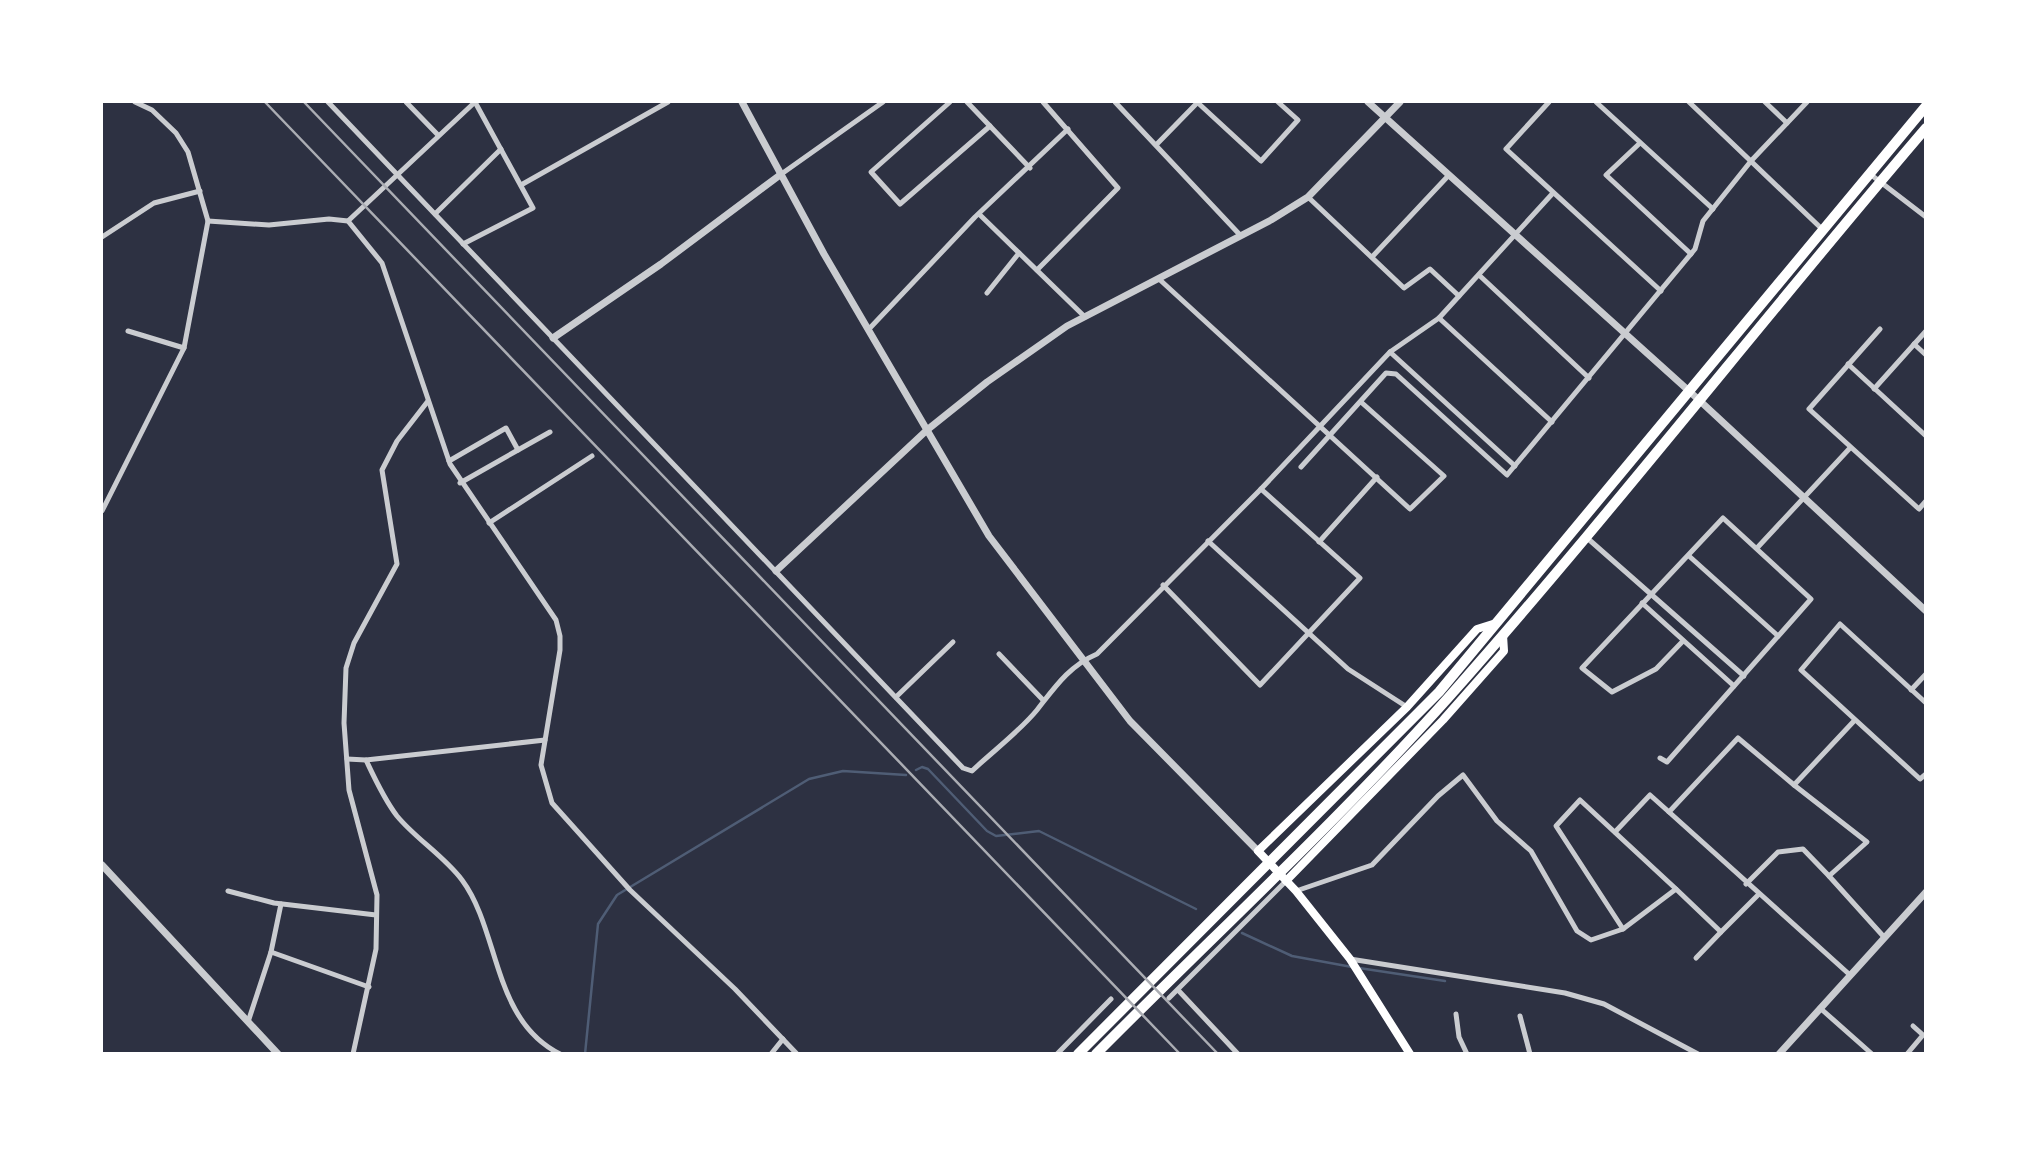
<svg xmlns="http://www.w3.org/2000/svg" width="2027" height="1155" viewBox="0 0 2027 1155" font-family="'Noto Sans',sans-serif">
<rect width="100%" height="100%" fill="#2d3142"/>
<g fill="none" stroke-linecap="round" stroke-linejoin="round">
<g stroke="#4f5d75" stroke-width="2.5">
<path d="M916,770l6,-3 6,2 59,62 9,5 43,-5 157,78"/>
<path d="M1242,933l50,23 60,11"/>
<path d="M1359,968l86,13"/>
<path d="M585,1054l13,-130 19,-29 192,-116 34,-8 63,4"/>
</g>
<g stroke="#caccd0" stroke-width="5">
<path d="M328,102l635,666 9,3c21,-20 47,-39 65,-61 18,-23 32,-44 60,-56l164,-165 129,-137 49,-34 114,-125"/>
<path d="M406,102l31,32"/>
<path d="M950,102l-79,70 29,32 90,-78"/>
<path d="M967,102l63,66"/>
<path d="M1115,102l126,134"/>
<path d="M1197,102l64,59 37,-41 -20,-18"/>
<path d="M1549,102l-43,47 155,142"/>
<path d="M1596,102l117,107"/>
<path d="M1689,102l134,128"/>
<path d="M1765,102l22,21"/>
<path d="M1640,143l-34,32 85,79"/>
<path d="M1156,145l42,-43"/>
<path d="M1870,174l56,43"/>
<path d="M780,175l103,-73"/>
<path d="M521,185l147,-83"/>
<path d="M1308,197l96,91 26,-19 29,27"/>
<path d="M435,214l66,-65"/>
<path d="M979,214l106,103"/>
<path d="M208,221l61,4 60,-6 19,2 34,42 68,201 106,156 4,16v14l-19,115 11,38 78,87 105,99 62,65"/>
<path d="M348,221l127,-119"/>
<path d="M102,237l52,-34 46,-12"/>
<path d="M463,244l70,-36 -58,-106"/>
<path d="M1372,257l77,-82"/>
<path d="M1037,270l81,-82 -75,-86"/>
<path d="M1479,275l110,103"/>
<path d="M1159,279l251,230 34,-33 -83,-74"/>
<path d="M987,293l32,-40"/>
<path d="M1439,318l113,104"/>
<path d="M869,329l106,-112 93,-88"/>
<path d="M1880,329l-71,80 110,100 7,-8"/>
<path d="M128,331l56,17"/>
<path d="M1914,344l12,11"/>
<path d="M1390,352l125,114"/>
<path d="M1848,364l78,72"/>
<path d="M1874,389l52,-58"/>
<path d="M449,461l57,-33 12,22 32,-18"/>
<path d="M1301,467l85,-94 10,1 111,101 188,-226 8,-28 48,-60 56,-59"/>
<path d="M460,483l58,-33"/>
<path d="M102,511l82,-163 24,-127 -20,-69 -12,-19 -24,-23 -17,-8"/>
<path d="M489,523l103,-67"/>
<path d="M1586,537l158,139"/>
<path d="M1208,541l140,128 59,38"/>
<path d="M1319,542l58,-65"/>
<path d="M1757,548l93,-100"/>
<path d="M1689,556l88,79"/>
<path d="M1163,585l97,100 100,-107 -99,-89"/>
<path d="M1642,603l92,83"/>
<path d="M999,654l44,46"/>
<path d="M1911,690l15,-16"/>
<path d="M896,697l57,-55"/>
<path d="M1926,703l-86,-79 -39,46 119,109 6,-5"/>
<path d="M1660,758l7,4 144,-163 -88,-81 -141,150 30,24 44,-23 27,-28"/>
<path d="M347,759l19,1 179,-20"/>
<path d="M366,760c9,19 18,39 31,56 19,23 47,40 65,64 38,51 30,140 98,174"/>
<path d="M1794,785l73,57 -38,34 55,61"/>
<path d="M1615,832l35,-37 19,17"/>
<path d="M1746,884l32,-32 25,-3 26,27"/>
<path d="M228,891l46,12 102,12"/>
<path d="M1296,891l76,-26 66,-69 25,-21 34,46 34,30 46,80 14,9 32,-11 53,-40 45,43 37,-37"/>
<path d="M1623,929l-67,-103 24,-26 96,89"/>
<path d="M271,952l98,35"/>
<path d="M1696,958l25,-26"/>
<path d="M1350,959l215,34 39,11 94,50"/>
<path d="M1850,975l-181,-163 69,-74 56,47 60,-64"/>
<path d="M1178,990l60,64"/>
<path d="M1169,998l117,-117"/>
<path d="M1820,1008l52,46"/>
<path d="M1456,1014l3,23 8,17"/>
<path d="M1520,1016l10,38"/>
<path d="M248,1022l23,-70 10,-48"/>
<path d="M353,1054l23,-105 1,-54 -28,-105 -5,-67 2,-55 8,-25 43,-79 -15,-94 15,-29 31,-40"/>
<path d="M771,1054l12,-15"/>
<path d="M1057,1054l54,-55"/>
<path d="M1907,1054l16,-19 -10,-9"/>
</g>
<g stroke="#caccd0" stroke-width="7">
<path d="M742,102l82,152 165,282 141,185 128,130"/>
<path d="M1368,102l331,298 227,211"/>
<path d="M553,338l108,-74 119,-89"/>
<path d="M776,571l151,-141 60,-48 80,-56 204,-106 37,-23 92,-95"/>
<path d="M102,865l176,189"/>
<path d="M1779,1054l147,-162"/>
</g>
<g stroke="#fff" stroke-width="8">
<path d="M1286,881l157,-161 61,-69 -1,-16"/>
<path d="M1410,1054l-60,-95 -54,-68 -38,-40 149,-144 70,-78 19,-6"/>
</g>
<g stroke="#fff" stroke-width="10">
<path d="M1078,1054l361,-362 487,-586"/>
<path d="M1096,1054c117,-118 241,-232 352,-356 164,-185 317,-382 478,-570"/>
</g>
<g stroke="#abadb3" stroke-width="2.5">
<path d="M265,102l915,952"/>
<path d="M304,102l914,952"/>
</g>
</g>
<rect width="2027" height="1155" fill="none" stroke="#ffffff" stroke-width="206"/>
</svg>
